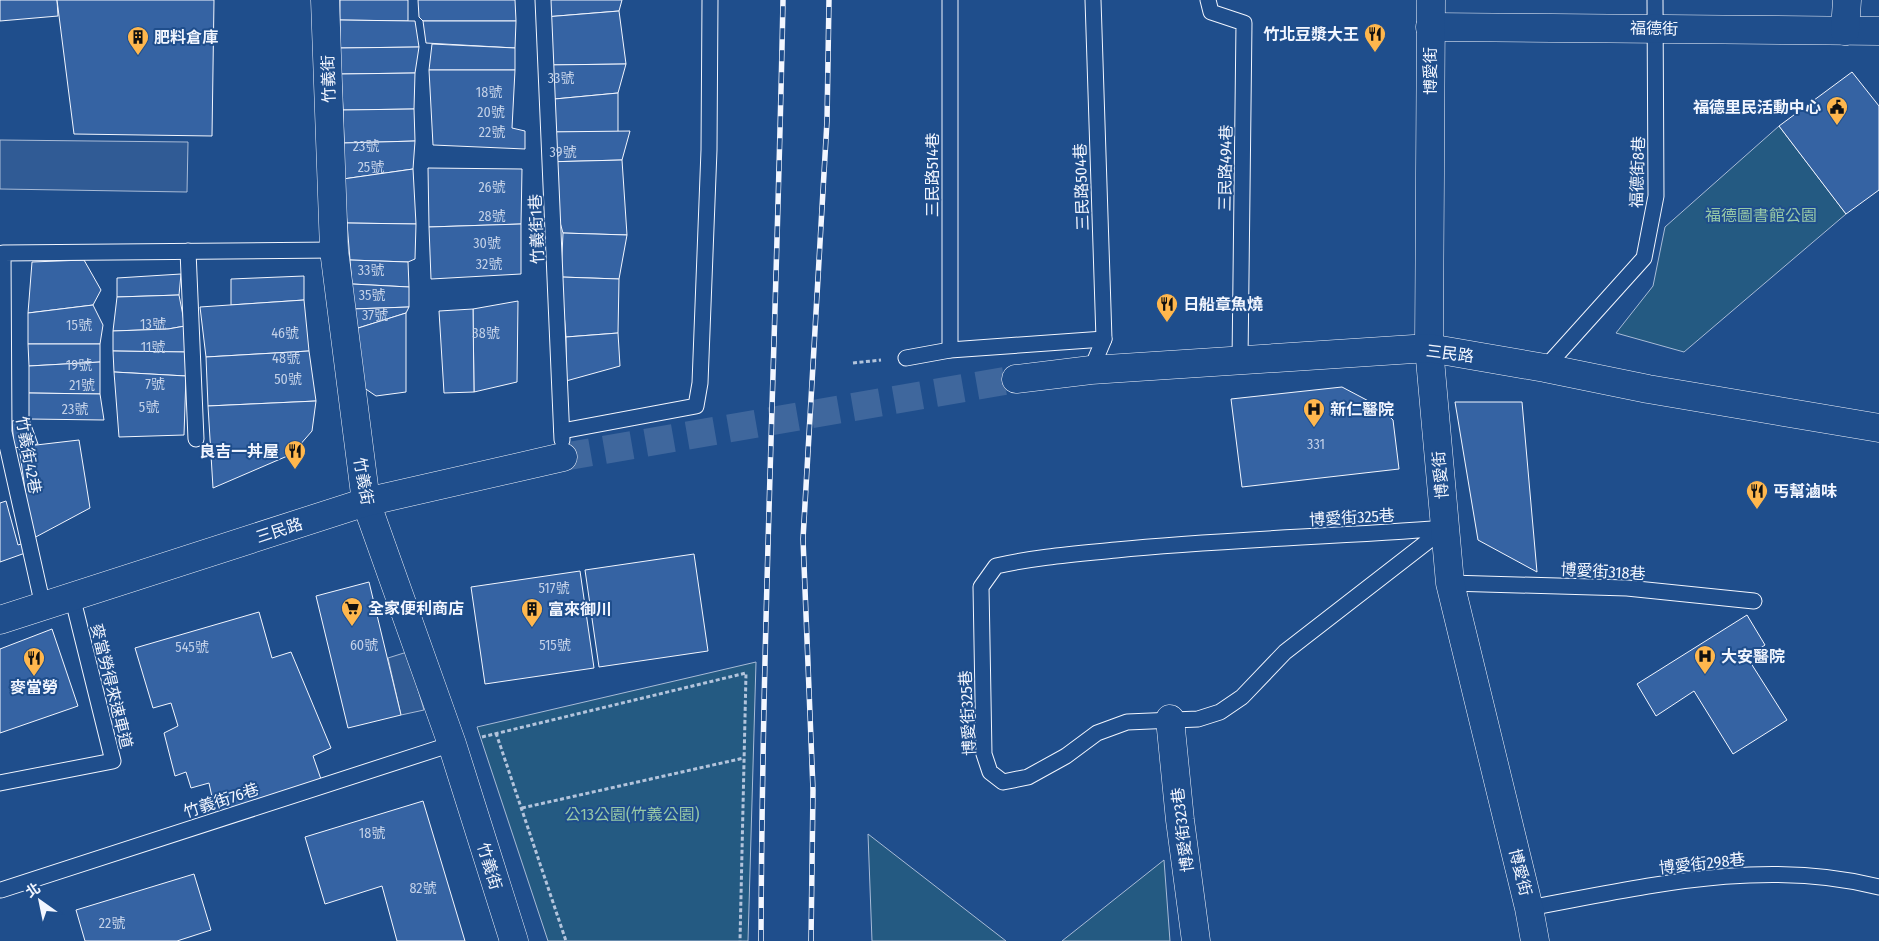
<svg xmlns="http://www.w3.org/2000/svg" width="1879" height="941" viewBox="0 0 1879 941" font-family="'Fira Sans Condensed','Noto Sans TC',sans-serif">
<rect width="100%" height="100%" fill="#1f4e8c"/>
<g fill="#245a82" stroke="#a8bbd7">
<path d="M1779,126l67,88 -162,138 -68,-19 37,-47 12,-59z"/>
<path d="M756,662l-8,279h-200l-71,-214z"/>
<path d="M868,834l138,107h-134z"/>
<path d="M1164,860l6,81h-108z"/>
</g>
<g fill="#305b95" stroke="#a8bbd7">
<path d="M0,140l188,2 -1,50 -187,-3z"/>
<path d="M407,652l17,58 -23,5 -13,-57z"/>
</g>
<g fill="#3563a3" stroke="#f2f6ff">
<path d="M0,0h57l1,16 -58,5z"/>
<path d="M57,0h157l-2,136 -138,-2z"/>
<path d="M340,0h68v21l-68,-1z"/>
<path d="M418,0h97l1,21h-93l-4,-4z"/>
<path d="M545,0h77l-3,11 -74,6z"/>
<path d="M619,11l7,53 -81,1v-48z"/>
<path d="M340,20l75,1 4,26 -79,1z"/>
<path d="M423,21h93l-1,27 -89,-5z"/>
<path d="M432,44l83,4v22h-86z"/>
<path d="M419,47l-4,26 -74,1 -1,-26z"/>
<path d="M626,64l-8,29 -74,7 1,-35z"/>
<path d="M429,70h86l-3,58 13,3v18l-92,-4z"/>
<path d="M1852,72l27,34v84l-33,24 -67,-88z"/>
<path d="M415,73l-1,36 -71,1 -2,-36z"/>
<path d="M618,93v39h-72l-2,-32z"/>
<path d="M414,109l1,32 -71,2 -1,-33z"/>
<path d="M630,131l-8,29 -79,2 3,-30z"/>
<path d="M415,141l-2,28 -70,10 1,-36z"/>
<path d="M622,160l5,75 -64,-2 -20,-71z"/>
<path d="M428,168l94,1 -1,55 -92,3z"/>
<path d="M413,169l3,55 -69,-1 -4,-44z"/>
<path d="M347,223l69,1 -1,35 -7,3 -58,-2z"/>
<path d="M521,224v50l-90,5 -2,-52z"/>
<path d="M563,233l64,2 -8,44 -58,-2z"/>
<path d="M84,260l17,30 -8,15 -65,8 4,-51z"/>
<path d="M350,260l58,2 1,25 -57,-3z"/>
<path d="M181,274l-2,21 -62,2v-19z"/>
<path d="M304,276v24l-73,5v-26z"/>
<path d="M561,277l58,2 -1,54 -52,4z"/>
<path d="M352,284l57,3v20l-57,2z"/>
<path d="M179,295l6,31 -17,3 -55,2 4,-34z"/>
<path d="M304,300l5,51 -103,6 -6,-50z"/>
<path d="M518,301l-1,81 -43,10 -1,-83z"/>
<path d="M93,305l10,20 -3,19h-72v-31z"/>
<path d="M409,307l-3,6 -51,16 -3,-20z"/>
<path d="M473,309l1,83 -30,1 -5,-82z"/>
<path d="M406,313v79l-30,4 -22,-15 1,-52z"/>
<path d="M185,326v26l-72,-1v-20l55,-2z"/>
<path d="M618,333l2,33 -54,15v-44z"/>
<path d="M28,344h72v18l-71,4z"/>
<path d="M113,351l72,1 1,24 -72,-4z"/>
<path d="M309,351l7,50 -108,5 -2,-49z"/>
<path d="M100,362v32l-71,-1v-27z"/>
<path d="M114,372l72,4 -2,59 -65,2z"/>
<path d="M1342,387l36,19 15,14 6,49 -157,18 -11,-88z"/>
<path d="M29,393l71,1 4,26 -75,-1z"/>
<path d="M316,401l-4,30 -20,23 -79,34 -5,-82z"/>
<path d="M1455,402h67l15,170 -59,-32z"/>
<path d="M29,419l9,25 -24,4 -2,-27z"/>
<path d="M79,440l11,68 -58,31 -13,-92z"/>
<path d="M6,501l12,44 9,-3 1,10 -28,10v-59z"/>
<path d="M694,554l14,97 -109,16 -14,-97z"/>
<path d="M580,571l14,97 -109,16 -14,-97z"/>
<path d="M369,582l32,133 -53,13 -32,-132z"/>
<path d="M259,612l13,46 19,-6 40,96 -18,8 10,29 -106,35 -8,-37 -18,5 -5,-16 -11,4 -11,-43 14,-7 -7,-23 -18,5 -18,-60z"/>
<path d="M1747,615l18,30 -18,12 40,63 -54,34 -39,-63 -38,25 -19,-32z"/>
<path d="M52,629l26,77 -78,27v-84z"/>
<path d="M423,801l42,140h-68l-15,-55 -57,18 -20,-67z"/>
<path d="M194,874l17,56 -34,11h-92l-9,-31z"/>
</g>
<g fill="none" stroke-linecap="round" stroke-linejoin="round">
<path stroke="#3f679d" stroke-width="28" stroke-dasharray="28 14" stroke-linecap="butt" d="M563,457l453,-78"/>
<g stroke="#f2f6ff" stroke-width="17">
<g id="service">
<path d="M543,0l19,440"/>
<path d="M950,0v350"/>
<path d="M1208,0l3,12 33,11 -4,338"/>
<path d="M188,251l8,188"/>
<path d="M906,358l44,-8 154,-11"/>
<path d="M1545,368l99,-110 12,-62 -1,-196"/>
<path d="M1091,370l13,-31 -11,-339"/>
<path d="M562,431l134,-25 4,-23 9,-233 1,-150"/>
<path d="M1445,528l-160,124 -43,45 -22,15 -22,7 -71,3 -30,11 -31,23 -38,21 -25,5 -13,-10 -6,-18 -3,-167 15,-21c39,-9 80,-12 120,-16 109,-11 219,-13 329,-22z"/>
<path d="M1450,583l177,5 127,13"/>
<path d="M43,606l-39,-174 -1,-179 331,-3"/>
<path d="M0,783l113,-22 -41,-165"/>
<path d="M1,890l451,-146"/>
<path d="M1529,908c115,-21 235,-51 350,-21"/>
</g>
</g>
<g stroke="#f2f6ff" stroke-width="29">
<g id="minor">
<path d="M325,0l9,250 32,252 86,242 62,197"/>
<path d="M1430,27l449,4"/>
<path d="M1845,31l2,-31"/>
<path d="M1170,719l10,101 16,121"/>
</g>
</g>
<g stroke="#f2f6ff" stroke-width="29">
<g id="tertiary">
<path d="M1431,0l-2,348 21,235 79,325 6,33"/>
<path d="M1016,379l75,-9 338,-22 116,20 103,21 231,39"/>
<path d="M0,620l366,-118 197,-45"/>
</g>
</g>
<g stroke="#b3c4dc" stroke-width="3" stroke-dasharray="4 2.5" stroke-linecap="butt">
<path d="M853,363l28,-3"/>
<path d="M496,733l70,208"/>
<path d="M482,737l264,-64 -6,268"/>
<path d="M522,808l222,-50"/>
</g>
<use href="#service" stroke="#1f4e8c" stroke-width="15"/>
<use href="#minor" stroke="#1f4e8c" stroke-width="28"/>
<use href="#tertiary" stroke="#1f4e8c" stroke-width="28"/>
<g stroke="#f2f6ff" stroke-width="5.5">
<g id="rail">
<path d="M761,941c1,-314 16,-627 22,-941"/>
<path d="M811,941l2,-151 -10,-251 24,-418 2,-121"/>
</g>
</g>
<use href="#rail" stroke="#1f4e8c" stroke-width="4" stroke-dasharray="11" stroke-linecap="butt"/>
</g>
<defs>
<g id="restaurant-pin" transform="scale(1.125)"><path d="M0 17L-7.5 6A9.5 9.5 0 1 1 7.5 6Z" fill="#ffb74d" stroke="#1f4e8c"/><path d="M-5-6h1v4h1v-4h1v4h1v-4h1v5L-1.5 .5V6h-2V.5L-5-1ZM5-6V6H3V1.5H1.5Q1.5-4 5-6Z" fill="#111"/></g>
<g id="building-pin" transform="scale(1.125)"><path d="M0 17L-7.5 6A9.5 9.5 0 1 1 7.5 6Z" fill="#ffb74d" stroke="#1f4e8c"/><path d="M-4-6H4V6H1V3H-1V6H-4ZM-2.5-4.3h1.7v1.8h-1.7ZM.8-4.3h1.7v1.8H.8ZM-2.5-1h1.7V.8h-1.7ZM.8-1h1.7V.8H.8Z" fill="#111"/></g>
<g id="civic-pin" transform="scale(1.125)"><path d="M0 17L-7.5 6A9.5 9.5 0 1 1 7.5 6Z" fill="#ffb74d" stroke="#1f4e8c"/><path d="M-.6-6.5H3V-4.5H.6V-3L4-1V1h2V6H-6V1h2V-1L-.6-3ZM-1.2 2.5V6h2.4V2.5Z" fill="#111"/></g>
<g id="hospital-pin" transform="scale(1.125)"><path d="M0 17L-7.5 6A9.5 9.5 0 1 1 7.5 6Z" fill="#ffb74d" stroke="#1f4e8c"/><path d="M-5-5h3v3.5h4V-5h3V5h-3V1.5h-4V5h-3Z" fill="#111"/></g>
<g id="supermarket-pin" transform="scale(1.125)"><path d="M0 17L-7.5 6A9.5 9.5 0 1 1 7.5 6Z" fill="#ffb74d" stroke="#1f4e8c"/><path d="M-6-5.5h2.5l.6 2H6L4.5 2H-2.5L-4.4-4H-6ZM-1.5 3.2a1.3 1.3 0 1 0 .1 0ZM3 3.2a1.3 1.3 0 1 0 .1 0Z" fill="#111"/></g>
</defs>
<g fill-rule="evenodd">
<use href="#restaurant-pin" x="1375" y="34"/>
<use href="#building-pin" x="138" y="37"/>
<use href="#civic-pin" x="1837" y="107"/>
<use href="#restaurant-pin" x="1167" y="304"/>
<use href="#hospital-pin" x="1314" y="409"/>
<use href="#restaurant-pin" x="295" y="451"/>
<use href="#restaurant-pin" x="1757" y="491"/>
<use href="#supermarket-pin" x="352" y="608"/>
<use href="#building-pin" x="532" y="609"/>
<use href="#hospital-pin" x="1705" y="656"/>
<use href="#restaurant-pin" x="34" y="658"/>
</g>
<g text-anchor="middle" stroke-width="4" stroke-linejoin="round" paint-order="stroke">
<g font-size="14" fill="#c3d1e8">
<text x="561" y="83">33號</text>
<text x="489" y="97">18號</text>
<text x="491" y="117">20號</text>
<text x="492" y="137">22號</text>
<text x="366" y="151">23號</text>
<text x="563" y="157">39號</text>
<text x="371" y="172">25號</text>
<text x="492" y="192">26號</text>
<text x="492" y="221">28號</text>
<text x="487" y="248">30號</text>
<text x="489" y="269">32號</text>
<text x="371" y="275">33號</text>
<text x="372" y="300">35號</text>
<text x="375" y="320">37號</text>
<text x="153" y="329">13號</text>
<text x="79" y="330">15號</text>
<text x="285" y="338">46號</text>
<text x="486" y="338">38號</text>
<text x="153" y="352">11號</text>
<text x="286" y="363">48號</text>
<text x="79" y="370">19號</text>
<text x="288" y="384">50號</text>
<text x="155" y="389">7號</text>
<text x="82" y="390">21號</text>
<text x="149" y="412">5號</text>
<text x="75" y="414">23號</text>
<text x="1316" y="449">331</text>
<text x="554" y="593">517號</text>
<text x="364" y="650">60號</text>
<text x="555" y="650">515號</text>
<text x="192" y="652">545號</text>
<text x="372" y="838">18號</text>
<text x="423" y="893">82號</text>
<text x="112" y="928">22號</text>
</g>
<g font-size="16" fill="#f2f6ff" stroke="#1f4e8c">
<text transform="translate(1654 28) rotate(1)" y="6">福德街</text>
<text transform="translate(1430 71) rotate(-90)" y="6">博愛街</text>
<text transform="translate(328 79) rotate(-92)" y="6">竹義街</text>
<text transform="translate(1225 168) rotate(-89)" y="6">三民路494巷</text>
<text transform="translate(1637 172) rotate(-88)" y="6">福德街8巷</text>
<text transform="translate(932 175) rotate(-90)" y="6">三民路514巷</text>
<text transform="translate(1081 187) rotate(-92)" y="6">三民路504巷</text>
<text transform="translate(536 229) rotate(-92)" y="6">竹義街1巷</text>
<text transform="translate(1450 353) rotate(7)" y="6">三民路</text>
<text transform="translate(29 455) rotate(80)" y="6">竹義街42巷</text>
<text transform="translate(1440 475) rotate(-95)" y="6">博愛街</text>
<text transform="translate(364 481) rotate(80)" y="6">竹義街</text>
<text transform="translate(1352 517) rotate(-3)" y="6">博愛街325巷</text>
<text transform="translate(279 530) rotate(-18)" y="6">三民路</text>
<text transform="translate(1603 571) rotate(3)" y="6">博愛街318巷</text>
<text transform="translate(112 686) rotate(76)" y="6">麥當勞得來速車道</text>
<text transform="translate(967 713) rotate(-93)" y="6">博愛街325巷</text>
<text transform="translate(221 800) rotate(-18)" y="6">竹義街76巷</text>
<text transform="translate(1182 830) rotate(-97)" y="6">博愛街323巷</text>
<text transform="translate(1702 863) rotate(-6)" y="6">博愛街298巷</text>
<text transform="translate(490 866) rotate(73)" y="6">竹義街</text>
<text transform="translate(1521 872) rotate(76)" y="6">博愛街</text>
</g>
<g font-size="16" font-weight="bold" fill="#f2f6ff" stroke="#1f4e8c" text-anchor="start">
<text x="1359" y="40" text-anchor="end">竹北豆漿大王</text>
<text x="154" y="43">肥料倉庫</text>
<text x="1821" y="113" text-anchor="end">福德里民活動中心</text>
<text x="1183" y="310">日船章魚燒</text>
<text x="1330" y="415">新仁醫院</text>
<text x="279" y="457" text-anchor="end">良吉一丼屋</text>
<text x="1773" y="497">丐幫滷味</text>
<text x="368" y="614">全家便利商店</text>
<text x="548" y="615">富來御川</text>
<text x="1721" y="662">大安醫院</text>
<text x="34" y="693" text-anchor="middle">麥當勞</text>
</g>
<g font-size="16" fill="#97c8a6" stroke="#1f4e8c">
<text x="1761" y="221">福德圖書館公園</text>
<text x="632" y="820">公13公園(竹義公園)</text>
</g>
</g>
<g transform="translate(40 901) rotate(327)" stroke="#1f4e8c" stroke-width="4" paint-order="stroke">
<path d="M0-4L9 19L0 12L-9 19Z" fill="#f2f6ff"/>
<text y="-8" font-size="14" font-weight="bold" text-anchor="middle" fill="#f2f6ff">北</text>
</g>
</svg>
